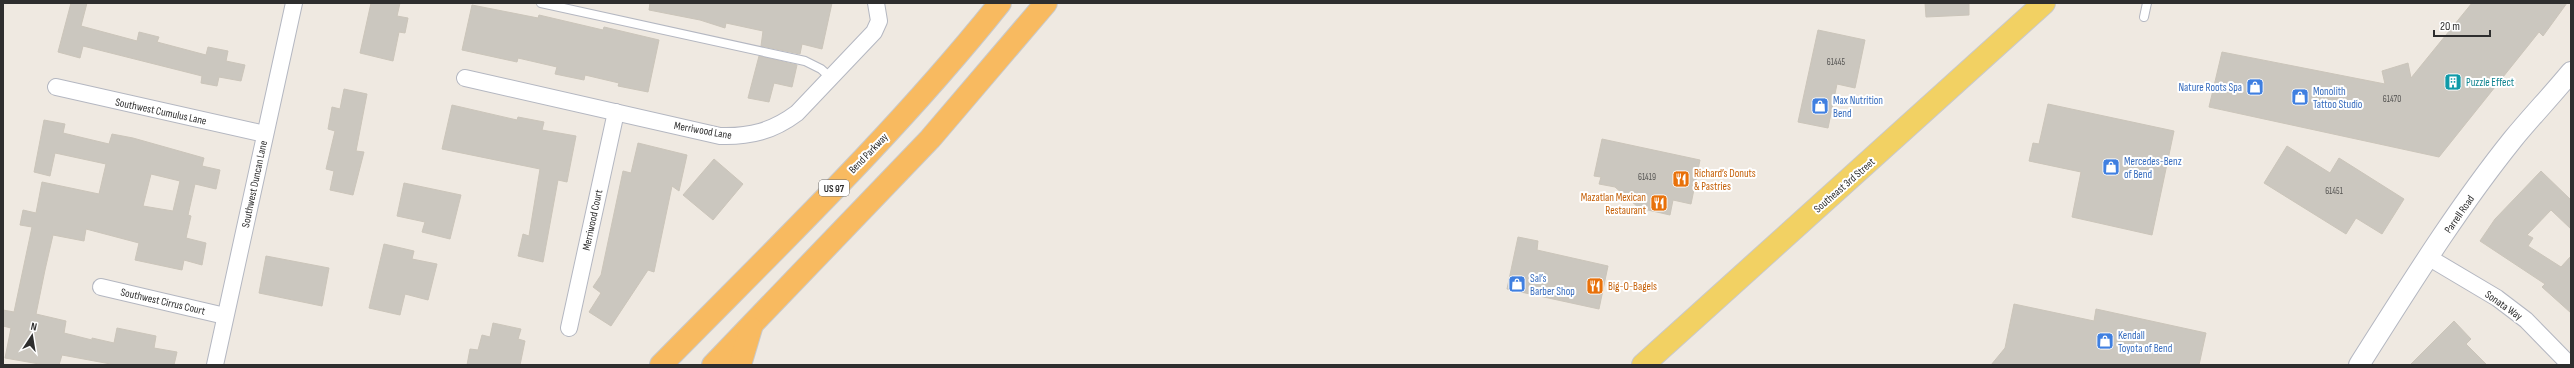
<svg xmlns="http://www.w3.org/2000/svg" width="2574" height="368" viewBox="0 0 2574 368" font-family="'Sofia Sans Condensed',sans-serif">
<rect width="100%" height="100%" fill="#efe9e1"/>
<g fill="#cbc7bf" stroke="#cbc5ba" fill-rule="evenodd">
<path d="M71,3h16l-6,23 56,15 2,-9 20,5 -2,5 49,13 2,-8 20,4 -2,10 19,4 -4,16 -22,-4 -2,9 -16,-3 1,-7 -119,-30 -3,12 -22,-6z"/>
<path d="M371,3h29l-3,13 11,2 -3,15 -6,-1 -6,29 -33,-8z"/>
<path d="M650,3h182l-10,46 -20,-5 -2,10 -39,-8 2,-15 -37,-8 -1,5 -25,-8 -51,-10z"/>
<path d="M1925,3h44v12l-43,2z"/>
<path d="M2472,3h95l-24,33 -4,-4 -100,125 -230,-50 13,-55 163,32 -3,-13 26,-8 3,15z"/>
<path d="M472,5l66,13 1,-3 64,15 1,-3 55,13 -11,52 -30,-6 1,-3 -34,-8 -1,5 -29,-6 2,-7 -39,-9 -1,4 -55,-12z"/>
<path d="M1818,30l47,10 -10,48 -18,-4 -9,44 -30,-6z"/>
<path d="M759,56l38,9 -5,22 -18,-4 -5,19 -21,-4z"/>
<path d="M344,89l23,5 -11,57 8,1 -11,43 -23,-5 4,-19 -8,-2 9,-38 -7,-2 4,-22 8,2z"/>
<path d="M2048,104l126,27 -22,104 -80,-18 9,-45 -52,-11 4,-18 6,1z"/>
<path d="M452,105l65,15 1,-3 26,5 -2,8 34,6 -9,46 -9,-2 -15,82 -25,-6 5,-22 6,2 11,-67 -98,-20z"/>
<path d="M44,120l21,4 -2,9 46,11 3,-10 21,4 71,20 -2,8 18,4 -4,19 -21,-5 -7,31 3,1 -5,22 20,5 -4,22 -18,-5 -2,10 -47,-10 4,-17 -53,-14 -2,12 -31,-6 -8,35 -9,44 30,7 -2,12 28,7v-2l22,5 3,-15 39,8 -2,12 23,4 -3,13h-58l-54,-10 -3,10h-14l-40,-7 6,-30 -8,-2v-16l11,2 18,-85 -12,-2 3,-15 13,3 6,-31 57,12 7,-30 -51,-11 -5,23 -16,-4zM151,174l29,7 -7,30 -30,-5z"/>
<path d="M1602,139l98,21 -9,44 -18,-4 -3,15 -31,-7 -24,-21 -16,-3 2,-7 -7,-1z"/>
<path d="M638,143l49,12 -8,36 -7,-5 -18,86 -6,-2 -37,56 -22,-14 12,-19 -8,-6 8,-12 22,-104 8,2z"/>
<path d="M2287,146l43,27 9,-15 65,41 -22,35 -26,-16 -10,16 -82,-51z"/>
<path d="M714,159l29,25 -30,36 -30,-25z"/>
<path d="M2541,171l30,29v29l-20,-19 -24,25 6,3 -5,8 33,21 10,-11v57l-29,-26 3,-3 -65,-43 15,-22z"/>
<path d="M404,183l57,12 -11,44 -28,-7 3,-10 -28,-6z"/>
<path d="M1518,237l20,4 -1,9 71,16 -9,43 -92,-20z"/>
<path d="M384,244l30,7 -2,8 25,5 -9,36 -23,-6 -5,21 -31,-7z"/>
<path d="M266,256l63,12 -7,38 -63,-13z"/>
<path d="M2014,304l80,17 2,-12 110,24 -7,32h-208l14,-17z"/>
<path d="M2454,321l17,18 -5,5 21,21h-77z"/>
<path d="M493,323l28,6 -3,10 7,2 -5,24h-53l3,-16 8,1 4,-15 8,2z"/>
</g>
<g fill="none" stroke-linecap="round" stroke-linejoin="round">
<g stroke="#b4b7c1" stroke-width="10">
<g id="service">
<path d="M541,3l264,58 16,8 10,9"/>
<path d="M2144,17l3,-14"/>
</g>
</g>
<g stroke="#b4b7c1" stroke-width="18">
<g id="minor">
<path d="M465,78l255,58c30,1 53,-5 77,-23l77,-81 5,-11 -3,-18"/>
<path d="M56,87l209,47"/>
<path d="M2428,257l69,41 29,22 44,45"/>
<path d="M101,287l124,29"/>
<path d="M569,328l47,-216"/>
<path d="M215,365l79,-362"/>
</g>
</g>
<g stroke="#b4b7c1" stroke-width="22">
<path id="tertiary" d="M2359,365c49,-77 97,-155 154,-226 19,-23 39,-44 58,-67"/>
</g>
<g stroke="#c9c9c9" stroke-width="24">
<path id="primary" d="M1643,365l401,-362"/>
</g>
<g stroke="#c9c9c9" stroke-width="24">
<g id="trunk">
<path d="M661,365c116,-118 236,-233 339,-362"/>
<path d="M713,365l217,-226 116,-136"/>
<path d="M740,365l11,-37"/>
</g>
</g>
<use href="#service" stroke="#fff" stroke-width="8"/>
<use href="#minor" stroke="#fff" stroke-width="16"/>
<use href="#tertiary" stroke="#fff" stroke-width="20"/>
<use href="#primary" stroke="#f2d163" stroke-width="22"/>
<use href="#trunk" stroke="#f8ba60" stroke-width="22"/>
</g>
<defs>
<g id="building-square" transform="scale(0.9)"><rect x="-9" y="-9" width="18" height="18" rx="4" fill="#0f9aa8" stroke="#fff"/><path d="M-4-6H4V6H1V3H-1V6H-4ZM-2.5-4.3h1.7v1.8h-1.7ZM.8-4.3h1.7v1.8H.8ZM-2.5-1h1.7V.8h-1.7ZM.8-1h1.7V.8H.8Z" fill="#fff"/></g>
<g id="shop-square" transform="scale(0.9)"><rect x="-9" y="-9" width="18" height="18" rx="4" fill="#3f7fe0" stroke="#fff"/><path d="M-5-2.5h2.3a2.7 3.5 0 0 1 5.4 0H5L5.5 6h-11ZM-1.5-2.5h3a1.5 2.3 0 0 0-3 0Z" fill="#fff"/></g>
<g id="restaurant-square" transform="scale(0.9)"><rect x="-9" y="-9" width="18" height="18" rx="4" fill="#e8710a" stroke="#fff"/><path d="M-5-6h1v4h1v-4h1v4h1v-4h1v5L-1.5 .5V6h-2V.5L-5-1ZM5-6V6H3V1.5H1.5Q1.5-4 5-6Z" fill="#fff"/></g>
</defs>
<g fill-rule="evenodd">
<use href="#building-square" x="2453" y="82"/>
<use href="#shop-square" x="2255" y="87"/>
<use href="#shop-square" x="2300" y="97"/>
<use href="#shop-square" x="1820" y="106"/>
<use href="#shop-square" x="2111" y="167"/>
<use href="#restaurant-square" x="1681" y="179"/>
<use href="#restaurant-square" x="1659" y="203"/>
<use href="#shop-square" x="1517" y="284"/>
<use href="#restaurant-square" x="1595" y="286"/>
<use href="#shop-square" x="2105" y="341"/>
</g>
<g text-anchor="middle" stroke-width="4" stroke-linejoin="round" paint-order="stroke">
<g font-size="9" fill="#555452">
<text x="1836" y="65">61445</text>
<text x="2392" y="102">61470</text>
<text x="1647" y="180">61419</text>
<text x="2334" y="194">61451</text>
</g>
<rect fill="#fff" stroke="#6d6d6d" stroke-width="1" x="819" y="180" width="30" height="16" rx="3"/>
<g font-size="10" font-weight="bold" fill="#2e2e2e">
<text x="834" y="192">US 97</text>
</g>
<g font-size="11" fill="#0d838f" stroke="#fff" text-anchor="start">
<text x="2466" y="86">Puzzle Effect</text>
</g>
<g font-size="11" fill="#366cbe" stroke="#fff" text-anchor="start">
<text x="2242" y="91" text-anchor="end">Nature Roots Spa</text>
<text x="2313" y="95">Monolith<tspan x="2313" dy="13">Tattoo Studio</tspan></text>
<text x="1833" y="104">Max Nutrition<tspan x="1833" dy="13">Bend</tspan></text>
<text x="2124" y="165">Mercedes-Benz<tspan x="2124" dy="13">of Bend</tspan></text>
<text x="1530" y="282">Sal’s<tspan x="1530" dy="13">Barber Shop</tspan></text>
<text x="2118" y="339">Kendall<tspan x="2118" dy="13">Toyota of Bend</tspan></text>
</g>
<g font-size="11" fill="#2e2e2e" stroke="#fff">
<text transform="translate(161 111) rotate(12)" y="4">Southwest Cumulus Lane</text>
<text transform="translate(703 130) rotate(10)" y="4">Merriwood Lane</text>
<text transform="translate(868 153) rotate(-46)" y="4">Bend Parkway</text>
<text transform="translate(254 184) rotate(-78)" y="4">Southwest Duncan Lane</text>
<text transform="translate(1844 185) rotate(-41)" y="4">Southeast 3rd Street</text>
<text transform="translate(2459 214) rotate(-55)" y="4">Parrell Road</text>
<text transform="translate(592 220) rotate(-78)" y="4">Merriwood Court</text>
<text transform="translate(163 301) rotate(13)" y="4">Southwest Cirrus Court</text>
<text transform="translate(2504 305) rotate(35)" y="4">Sonata Way</text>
</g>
<g font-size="11" fill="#c56008" stroke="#fff" text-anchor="start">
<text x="1694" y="177">Richard’s Donuts<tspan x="1694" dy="13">&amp; Pastries</tspan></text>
<text x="1646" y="201" text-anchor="end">Mazatlan Mexican<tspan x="1646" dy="13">Restaurant</tspan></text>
<text x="1608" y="290">Big-O-Bagels</text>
</g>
</g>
<rect width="2574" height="368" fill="none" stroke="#2e2e2e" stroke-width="8"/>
<g transform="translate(32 336) rotate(12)" stroke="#ffffff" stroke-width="3" paint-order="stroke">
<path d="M0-3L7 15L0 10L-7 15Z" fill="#2e2e2e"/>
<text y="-6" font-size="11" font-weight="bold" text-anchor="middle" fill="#2e2e2e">N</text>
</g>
<path d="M2434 30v6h56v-6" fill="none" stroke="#2e2e2e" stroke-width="2"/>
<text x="2440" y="30" font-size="12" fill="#2e2e2e" stroke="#ffffff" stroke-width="3" paint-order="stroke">20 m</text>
</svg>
